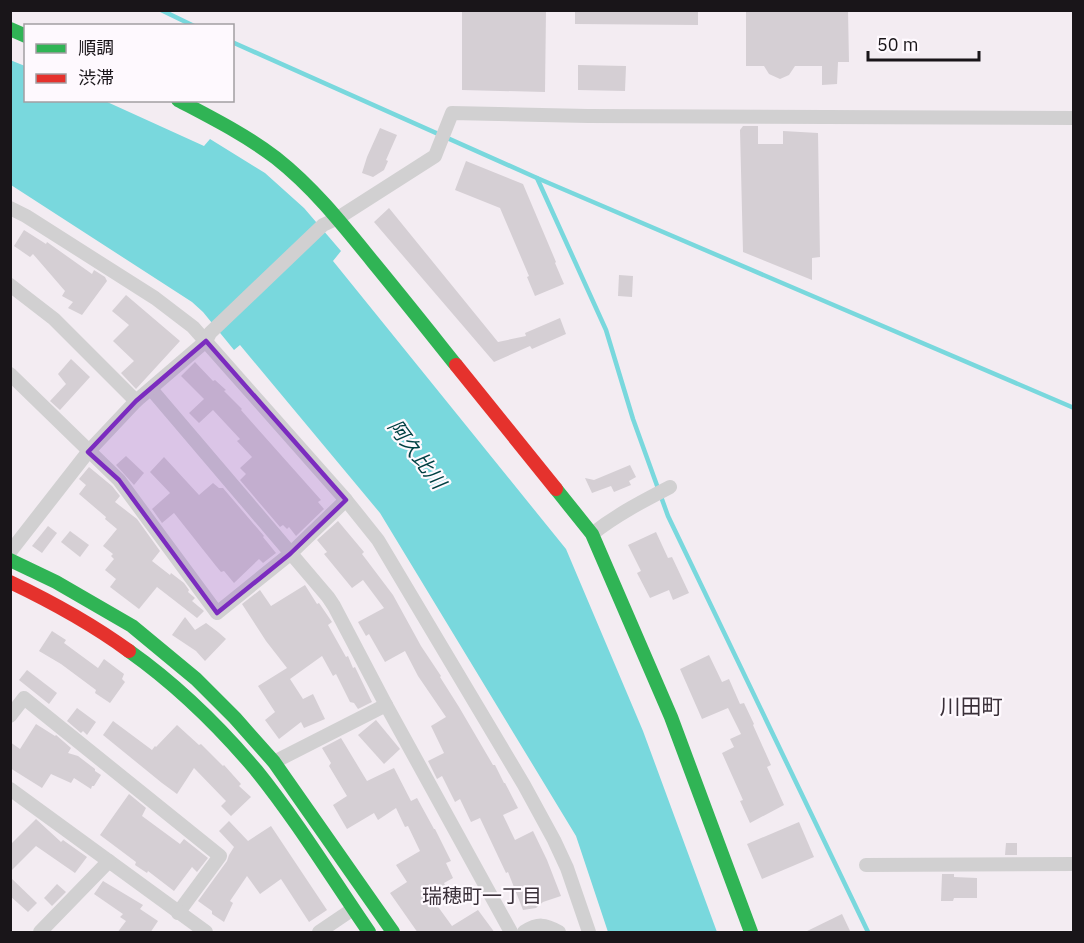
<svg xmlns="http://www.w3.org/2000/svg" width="1084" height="943" viewBox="0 0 1084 943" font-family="'IBM Plex Sans','Noto Sans JP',sans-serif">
<rect width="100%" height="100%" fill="#f3ecf2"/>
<path fill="#79d8dd" d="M10,60l15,6 1,34 79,1 99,45 6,-7 55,34 39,35 37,43 -8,10 233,288 77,182 74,201h-109l-32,-96 -196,-323 -140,-168 -6,5 -31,-38 -11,-10 -181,-117z"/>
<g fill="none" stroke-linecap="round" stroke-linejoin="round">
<g stroke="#79d8dd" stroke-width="4.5">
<path d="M161,10l33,16"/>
<path d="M232,42l305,136 69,152 27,89 35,97 200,416"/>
<path d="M537,178l537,230"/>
</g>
</g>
<g fill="#d5cfd4">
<path d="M462,10h84l-1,82 -83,-2z"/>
<path d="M575,10h123v15l-123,-1z"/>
<path d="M746,10h102l1,52h-11l-1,22 -15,1v-19h-27l-6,9 -9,4 -11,-5 -5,-8h-18z"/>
<path d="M578,65l48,1 -1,25 -47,-1z"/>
<path d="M743,126h15v18h25v-13l35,2 2,124 -8,1v22l-69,-28 -3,-122z"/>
<path d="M380,128l17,7 -11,25 2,1 -4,9 -11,7 -11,-4 5,-16z"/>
<path d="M466,161l57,23 33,78 -1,1 9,21 -29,12 -8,-19 2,-1 -29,-68 -45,-18z"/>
<path d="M389,208l109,134 28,-6 -1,-3 35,-15 6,16 -34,15 -2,-3 -36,16 -120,-140z"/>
<path d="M24,230l22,14 1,-2 45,32 2,-4 11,7 2,4 -25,34 -14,-7 5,-6 -11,-6 3,-5 -32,-37 -3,3 -16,-11z"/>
<path d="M619,275l14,1 -1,21 -14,-1z"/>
<path d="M126,295l54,46 -44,48 -15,-16 13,-12 -21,-20 16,-16 -17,-14z"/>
<path d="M71,359l19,18 -30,33 -10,-9 16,-17 -8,-10z"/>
<path d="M195,362l18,19 2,-1 11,10 -2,1 18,18 -1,1 80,90 -3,2 6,7 -28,27 -7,-9 -2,2 -4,-4 -3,2 -40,-47 6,-6 -6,-6 12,-11 -15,-16 3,-2 -27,-29 -14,13 -10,-10 15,-14 -23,-23z"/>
<path d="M126,456l18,17 -10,12 -18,-20z"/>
<path d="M164,457l35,38 14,-12 6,5h4l41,48 -1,1 13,16 -13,10 -4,-4 -25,24 -10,-12 -3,1 -5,-6 -42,-53 -12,10 -10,-14 18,-16 -20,-21z"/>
<path d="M630,465l6,12 -7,4 2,4 -17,7 -3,-6 -19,7 -7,-15 9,2z"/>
<path d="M89,467l23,19 8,10 -5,6 22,17 23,32 -8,10 18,14 1,-2 13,10 5,7 -1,2 7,6 -3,3 12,10 -7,7 -40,-31 -18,22 -29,-22 6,-8 -11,-9 9,-11 -3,-3 2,-2 -10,-8 14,-17 -12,-10 1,-2 -27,-23 7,-9 -7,-6z"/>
<path d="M338,521l26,31 -2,2 31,41 28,51 20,30 -1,1 19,30 34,58h2l9,18h1l13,25 -15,7 12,25 18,-9 14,29 14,36 -18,6 -7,6 -13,2 -15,-38 -2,1 -26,-55 -9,4 -11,-23 -5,3 -13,-26 -5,3 -9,-18 16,-8 -13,-27 15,-9 -28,-41 -13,-25 -20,11 -16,-28 -3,2 -8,-14 26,-14 -21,-28 -11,8 -28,-34 3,-2 -10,-12z"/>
<path d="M48,526l9,7 -15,20 -10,-7z"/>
<path d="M70,531l19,14 -9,12 -19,-15z"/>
<path d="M656,532l12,26 4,-1 17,36 -16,7 -4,-10 -19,8 -13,-25 4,-2 -13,-26z"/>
<path d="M305,585l12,19 2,-1 13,19 -4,3 18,32 2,-1 5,12 2,-1 17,35 -14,7 -4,-6 -4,-1 -14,-28 -3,2 -11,-20 -32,23 13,20 10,-5 12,25 -21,9 -3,-6 -22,17 -14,-19 10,-8 -17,-26 29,-18 -21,-27 -24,-37 18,-14 11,16z"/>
<path d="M185,617l10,13 11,-7 12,9 8,7 -21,22 -9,-10 -24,-16z"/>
<path d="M52,631l14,9 -2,3 34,25 6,-9 20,15 -2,5 3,3 -15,21 -15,-10 1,-3 -35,-26 -22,-13z"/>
<path d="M709,655l13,27 7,-3 11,25 4,-1 10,21 -1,1 18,40 -4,2 17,38 -34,18 -10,-22 3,-1 -21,-47 12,-6 -4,-8 11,-5 -13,-26 -26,11 -22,-50z"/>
<path d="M27,670l30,23 -8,11 -30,-24z"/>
<path d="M77,708l19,14 -9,13 -4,-4 -2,2 -14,-12z"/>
<path d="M376,720l24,29 -16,15 -26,-29z"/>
<path d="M113,721l39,29 3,-4 1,1 21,-22 22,20 2,-1 22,22 1,-1 17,19 -2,2 12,11 -20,19 -10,-10 5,-5 -32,-33 -17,26 -15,-11 -59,-48z"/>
<path d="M36,724l19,12 1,-1 15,13 -3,5 10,3 17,13v2l6,4 -7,11h-2l-1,3 -17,-11 -3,5 -20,-9 -9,14 -32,-20v-26l10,7z"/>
<path d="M341,738l26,43 27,-13 17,33 6,-3 17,31h1l16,32 -5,2 7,15 -9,5 1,2 -17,8 24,33 26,-16 17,23h-77l-28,-40 17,-11 -11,-17 24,-14 -12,-25 -3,1 -9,-19 -18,12 -4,-7 -27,16 -14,-24 14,-9 -18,-30 2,-3 -9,-15z"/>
<path d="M129,794l17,14 -4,8 38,28 4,-5 24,19 -11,14 -5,-5 -18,24 -26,-20 -1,2 -12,-8 1,-3 -36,-27z"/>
<path d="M36,819l25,23 2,-2 24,17 -12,16 -39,-27 -26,26v-27z"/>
<path d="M229,821l19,20 23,-15 56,84 -18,12 -28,-43 -21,15 -13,-18 -17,25 3,2 -9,19 -12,-8v-3l-14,-10 29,-40 2,-6 5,-8 -15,-16z"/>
<path d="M799,822l15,35 -52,22 -15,-35z"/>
<path d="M1006,843h11v12h-12z"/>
<path d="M942,874h12v3l23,1v20h-23l-1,3h-12z"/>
<path d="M10,877l27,26 -9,9 -18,-16z"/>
<path d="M103,881l40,24 -3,4 18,12 -8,12h-33l9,-12 -6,-4 3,-3 -29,-20z"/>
<path d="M57,884l9,8 -14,14 -8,-8z"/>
<path d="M842,914l9,19h-48z"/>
</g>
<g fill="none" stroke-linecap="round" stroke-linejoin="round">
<g stroke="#d1d0d1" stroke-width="14">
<path d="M10,208l16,8 129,82 38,29 153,173 32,40 146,245 30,55 13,28 22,64"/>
<path d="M10,285l44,34 82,82"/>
<path d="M10,374l109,106 98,133 73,-59 56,-54"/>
<path d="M151,389l177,208 6,9 52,99 125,227"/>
<path d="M592,534c24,-19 51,-33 78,-47"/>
<path d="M10,552l78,-100 48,-51 70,-60 4,-8 113,-108 15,-7 97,-62 17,-43 136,3 486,2"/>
<path d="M10,716l14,-18 196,158 -42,57"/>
<path d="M274,762l112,-57"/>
<path d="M10,789l196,143"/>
<path d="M866,865l208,-1"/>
<path d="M40,932l69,-71"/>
<path d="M319,932l34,-23"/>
<path d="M524,932c14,-9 21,-8 35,0"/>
</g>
<g stroke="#30b455" stroke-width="14">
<path d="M10,29l16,7"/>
<path d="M178,100c34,18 68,35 98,58 38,30 67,67 97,104 28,34 55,68 83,103"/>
<path d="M556,489l36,45 79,183 80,215"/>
<path d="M10,560l46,22 76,44 64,53 39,39 39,44 119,170"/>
<path d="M129,651c48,34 89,74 127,119 41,51 76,108 113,162"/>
</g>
<g stroke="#e5322d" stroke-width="14">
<path d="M456,365l100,124"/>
<path d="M10,582c42,20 82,42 119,69"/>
</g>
</g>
<path fill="#7b2cbf" fill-opacity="0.2" stroke="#7b2cbf" stroke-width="4.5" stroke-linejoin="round" d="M206,341l140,159 -56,54 -73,59 -98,-133 -31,-28 48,-51z"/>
<g text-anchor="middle" stroke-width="4.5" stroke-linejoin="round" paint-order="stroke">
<g font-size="20" font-style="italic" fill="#004143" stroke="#fef9fe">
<text transform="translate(417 454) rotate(53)" y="7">阿久比川</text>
</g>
<g font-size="20" fill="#392f38" stroke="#fef9fe">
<text x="482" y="903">瑞穂町一丁目</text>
</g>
<g font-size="21" fill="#392f38" stroke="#fef9fe">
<text x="971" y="714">川田町</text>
</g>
</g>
<rect width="1084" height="943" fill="none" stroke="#191519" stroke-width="24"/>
<rect x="24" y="24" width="210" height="78" fill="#fef9fe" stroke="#a29ea2" stroke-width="1.5"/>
<rect x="36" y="44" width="30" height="9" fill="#30b455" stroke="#a29ea2" stroke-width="1.5"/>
<text x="78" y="54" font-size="18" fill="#191519">順調</text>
<rect x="36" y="74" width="30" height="9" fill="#e5322d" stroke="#a29ea2" stroke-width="1.5"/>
<text x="78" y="84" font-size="18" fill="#191519">渋滞</text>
<path d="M868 51v9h111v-9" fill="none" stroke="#191519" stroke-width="3"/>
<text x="877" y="51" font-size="18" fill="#191519" stroke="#fef9fe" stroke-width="4.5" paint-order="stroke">50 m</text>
</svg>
